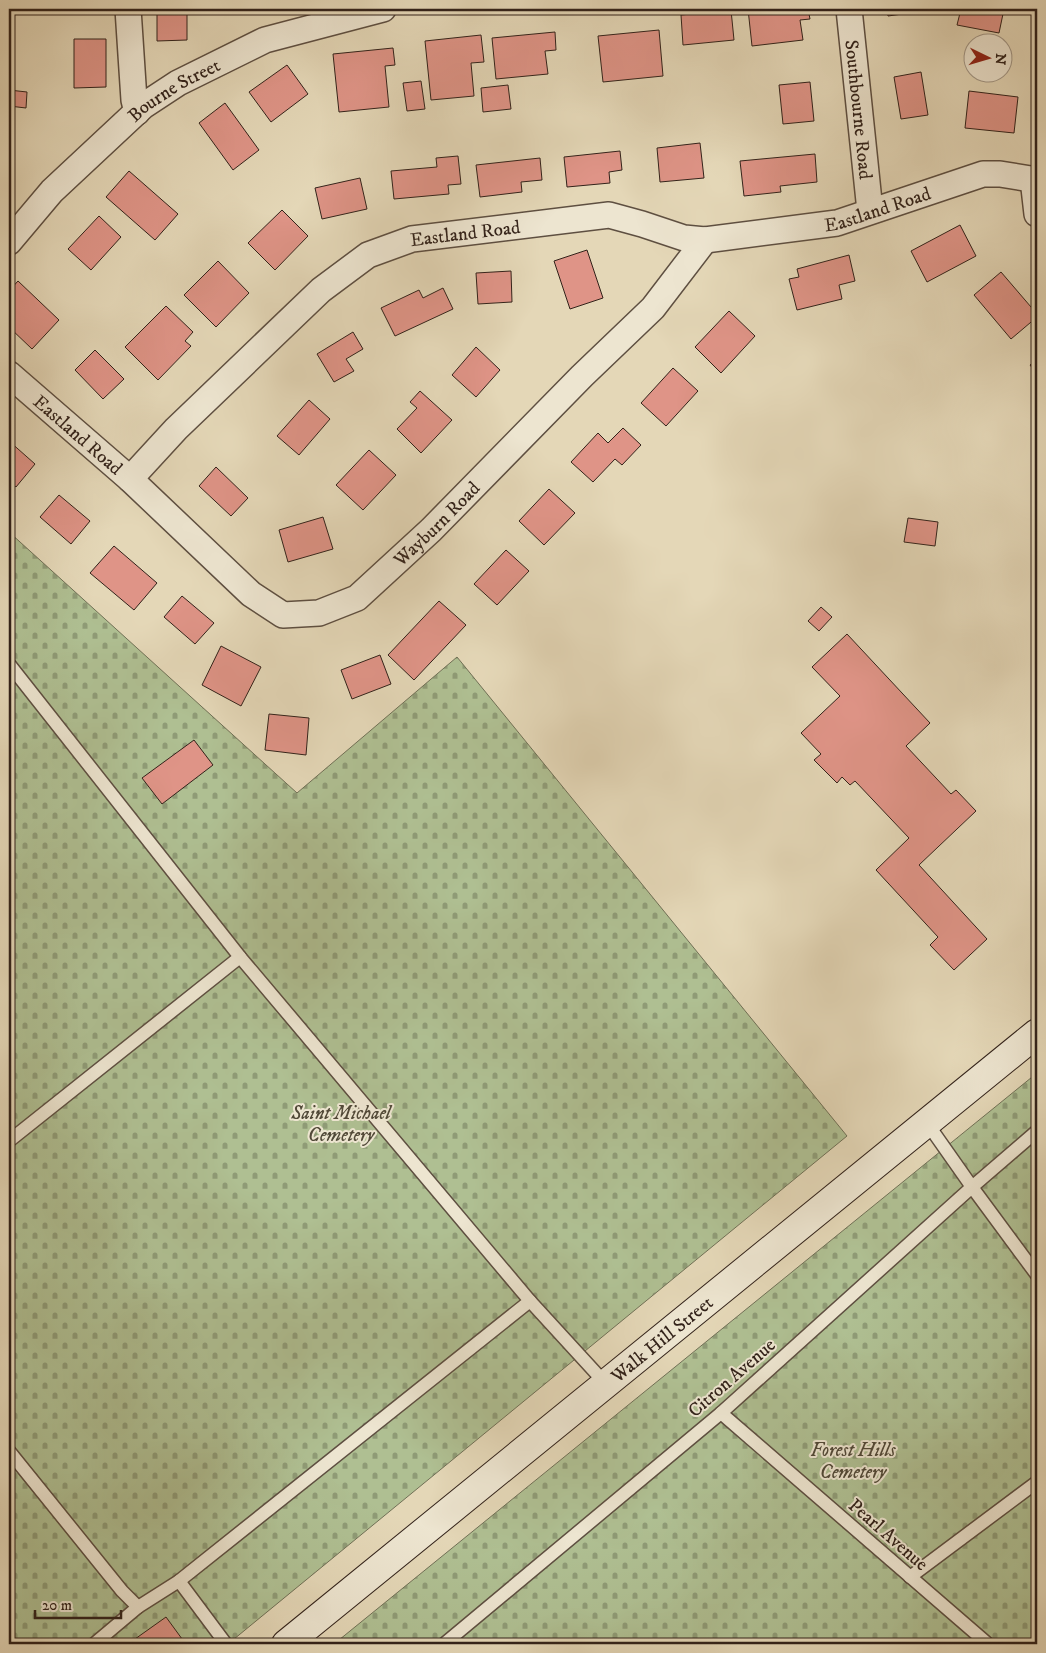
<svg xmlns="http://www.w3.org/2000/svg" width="1046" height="1653" viewBox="0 0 1046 1653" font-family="'IM FELL DW Pica',serif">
<defs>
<pattern id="cemetery-stones" width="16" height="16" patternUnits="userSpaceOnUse" patternTransform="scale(1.25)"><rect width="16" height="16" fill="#afbf92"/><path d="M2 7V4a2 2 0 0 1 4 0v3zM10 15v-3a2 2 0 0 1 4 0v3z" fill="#8f9b76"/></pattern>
</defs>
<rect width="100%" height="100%" fill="#e4d7b7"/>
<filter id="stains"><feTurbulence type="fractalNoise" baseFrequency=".004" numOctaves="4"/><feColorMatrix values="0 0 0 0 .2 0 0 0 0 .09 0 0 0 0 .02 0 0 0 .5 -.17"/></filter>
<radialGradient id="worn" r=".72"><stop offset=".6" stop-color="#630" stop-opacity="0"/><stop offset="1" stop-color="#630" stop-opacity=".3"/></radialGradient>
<g fill="url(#cemetery-stones)" stroke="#707056">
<path d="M9,532l288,261 160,-136 390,479 -619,508h-219z"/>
<path d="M1037,1073v571h-703z"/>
</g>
<g fill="#df9487" stroke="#32221a">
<path d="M157,9h30v31l-30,1z"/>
<path d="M236,9h17v4l-17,1z"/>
<path d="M748,9h60l2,10 -10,1 3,20 -51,6z"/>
<path d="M887,9h44v1l-43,6z"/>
<path d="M961,9h43l-5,24 -42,-8z"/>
<path d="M731,10l3,30 -51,5 -2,-30z"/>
<path d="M659,30l4,46 -60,6 -5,-46z"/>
<path d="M555,32l1,18 -11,1 3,23 -52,5 -4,-41z"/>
<path d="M481,35l3,27 -13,1 3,33 -43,4 -6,-59z"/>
<path d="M74,39h32v48l-32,1z"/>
<path d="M393,48l2,17 -10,1 4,41 -50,5 -6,-58z"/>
<path d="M287,65l21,29 -37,28 -22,-30z"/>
<path d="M921,72l7,43 -27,4 -7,-42z"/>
<path d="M421,81l4,28 -18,2 -4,-28z"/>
<path d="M810,82l4,39 -31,3 -4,-39z"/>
<path d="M508,85l3,24 -28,3 -2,-24z"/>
<path d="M9,90l18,2 -1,16 -17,-2z"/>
<path d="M969,91l49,6 -4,36 -49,-5z"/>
<path d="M1036,99h1v36l-5,-1z"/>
<path d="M225,103l34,47 -26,20 -34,-47z"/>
<path d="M700,143l4,35 -44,4 -3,-34z"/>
<path d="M620,151l2,19 -13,2 1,11 -43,4 -3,-30z"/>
<path d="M815,154l2,28 -37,4 1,6 -37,4 -4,-35z"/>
<path d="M458,156l3,28 -13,1 1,9 -55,5 -3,-28 46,-4 -1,-9z"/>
<path d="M540,158l2,22 -21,2 1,10 -42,5 -4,-32z"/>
<path d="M129,171l49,43 -23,26 -49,-43z"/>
<path d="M360,178l7,31 -45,10 -7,-31z"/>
<path d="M282,210l26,26 -33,34 -27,-27z"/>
<path d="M99,216l22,21 -30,33 -23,-21z"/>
<path d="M960,225l16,31 -49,26 -16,-31z"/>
<path d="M587,250l16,48 -33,11 -16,-48z"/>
<path d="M849,255l6,26 -16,4 3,14 -45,11 -8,-31 10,-2 -2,-8z"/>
<path d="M218,261l31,32 -33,34 -32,-32z"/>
<path d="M511,271l1,31 -34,2 -2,-31z"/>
<path d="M1001,272l36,42v3l-26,22 -37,-44z"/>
<path d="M18,281l41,39 -27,29 -23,-22v-36z"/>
<path d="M443,288l10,21 -58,27 -14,-28 38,-18 4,8z"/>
<path d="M166,306l27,26 -8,9 6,5 -33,34 -33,-33z"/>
<path d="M729,311l26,25 -34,37 -26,-26z"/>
<path d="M353,332l10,17 -17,10 8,12 -20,11 -17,-28z"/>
<path d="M476,347l24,23 -24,27 -24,-22z"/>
<path d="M95,350l29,29 -21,20 -28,-29z"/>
<path d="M1037,359v15l-7,-9z"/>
<path d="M673,368l25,23 -32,35 -25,-23z"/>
<path d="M420,391l32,29 -31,33 -24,-24 20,-21 -7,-6z"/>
<path d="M309,400l21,19 -31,36 -22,-19z"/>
<path d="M623,428l18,17 -19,20 -7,-6 -22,23 -22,-20 27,-29 10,10z"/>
<path d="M9,441l26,23 -19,23 -7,-6z"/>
<path d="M369,450l27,25 -33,35 -27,-25z"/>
<path d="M216,467l32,31 -17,18 -32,-30z"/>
<path d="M549,489l26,24 -31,32 -25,-24z"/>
<path d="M59,495l31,26 -19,23 -31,-27z"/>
<path d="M323,517l10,32 -45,13 -9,-32z"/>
<path d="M908,518l30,4 -3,24 -31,-4z"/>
<path d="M114,546l43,37 -23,27 -44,-37z"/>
<path d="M506,550l23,21 -32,34 -23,-21z"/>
<path d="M182,596l32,27 -19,21 -31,-27z"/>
<path d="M439,601l27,24 -52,55 -26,-25z"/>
<path d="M821,607l11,10 -13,14 -11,-10z"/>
<path d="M847,634l83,89 -24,23 45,48 5,-4 20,21 -57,54 68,74 -33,31 -24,-25 8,-8 -62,-67 33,-32 -54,-57 -5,4 -8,-8 -5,6 -23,-23 7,-6 -20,-21 39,-37 -28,-29z"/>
<path d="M221,646l40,21 -20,39 -39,-21z"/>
<path d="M380,655l11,29 -39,15 -11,-29z"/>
<path d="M269,714l40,4 -3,37 -41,-5z"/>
<path d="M194,740l19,25 -51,39 -20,-26z"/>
<path d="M166,1617l19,26 -2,1h-55z"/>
</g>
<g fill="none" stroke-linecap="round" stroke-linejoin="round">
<g stroke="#5e4f41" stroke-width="15">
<g id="lane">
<path d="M9,664l231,293 290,344 76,83"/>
<path d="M927,1123l45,64 65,88"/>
<path d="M9,1141l231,-184"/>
<path d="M721,1413l267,231"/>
<path d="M9,1451l113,140 16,16"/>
<path d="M910,1577l127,-95"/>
<path d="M179,1581l47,63"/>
<path d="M94,1644l44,-37 41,-26 351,-280"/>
<path d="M444,1644l277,-231 251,-226 65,-56"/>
</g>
</g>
<g stroke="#5e4f41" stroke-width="28">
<g id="street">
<path d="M128,9l6,91 3,12"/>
<path id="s1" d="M849,9l21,202"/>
<path d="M1033,179l4,35"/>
<path id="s2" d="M9,242l43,-51 91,-85 35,-23 87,-43 118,-31"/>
<path id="s3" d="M9,374l121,105 46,-50 145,-139 47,-35 44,-16 197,-24 33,9 42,14 21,2 132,-17 146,-49h17l37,6"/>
<path id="s4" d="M130,479l121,115 32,21 36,-2 38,-15 74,-68 151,-154 71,-68 52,-68"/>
</g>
</g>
<g stroke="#32221a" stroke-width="30">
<g id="secondary">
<path id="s5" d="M286,1644l751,-611"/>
</g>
</g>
<use href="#lane" stroke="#ede5d0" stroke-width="12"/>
<use href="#street" stroke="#ede5d0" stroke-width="25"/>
<use href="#secondary" stroke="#ede5d0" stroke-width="28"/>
</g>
<g text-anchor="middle" stroke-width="4" stroke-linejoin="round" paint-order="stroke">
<g font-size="19" fill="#32221a" stroke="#ede5d0">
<text dy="7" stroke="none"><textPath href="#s2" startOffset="226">Bourne Street</textPath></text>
<text dy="7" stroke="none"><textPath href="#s1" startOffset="101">Southbourne Road</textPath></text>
<text dy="7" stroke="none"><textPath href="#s3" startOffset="1008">Eastland Road</textPath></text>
<text dy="7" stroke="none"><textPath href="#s3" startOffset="588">Eastland Road</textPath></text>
<text dy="7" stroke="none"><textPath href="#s3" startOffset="92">Eastland Road</textPath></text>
<text dy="7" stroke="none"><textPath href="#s4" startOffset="391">Wayburn Road</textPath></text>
<text dy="7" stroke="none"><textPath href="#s5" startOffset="484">Walk Hill Street</textPath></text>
<text transform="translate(731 1377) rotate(-41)" y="7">Citron Avenue</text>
<text transform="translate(889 1534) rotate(41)" y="7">Pearl Avenue</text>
</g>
<g font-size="19" font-style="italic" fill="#514938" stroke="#ede5d0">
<text x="341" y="1119">Saint Michael<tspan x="341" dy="22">Cemetery</tspan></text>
<text x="853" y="1456">Forest Hills<tspan x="853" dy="22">Cemetery</tspan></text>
</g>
</g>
<rect width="1046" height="1653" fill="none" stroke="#e4d7b7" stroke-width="30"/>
<rect x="10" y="10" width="1026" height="1633" fill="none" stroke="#32221a" stroke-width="2.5"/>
<rect x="15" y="15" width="1016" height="1623" fill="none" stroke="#32221a"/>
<g transform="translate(988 58) rotate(95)"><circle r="24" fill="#ede5d0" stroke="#a29787"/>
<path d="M0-4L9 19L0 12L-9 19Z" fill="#8f2418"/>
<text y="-8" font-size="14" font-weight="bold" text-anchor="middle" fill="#32221a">N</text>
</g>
<path d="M35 1610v8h86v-8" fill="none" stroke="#32221a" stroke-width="2.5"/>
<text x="42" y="1610" font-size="15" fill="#32221a" stroke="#ede5d0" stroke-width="4" paint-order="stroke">20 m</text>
<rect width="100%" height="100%" filter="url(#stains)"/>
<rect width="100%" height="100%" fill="url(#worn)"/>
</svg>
